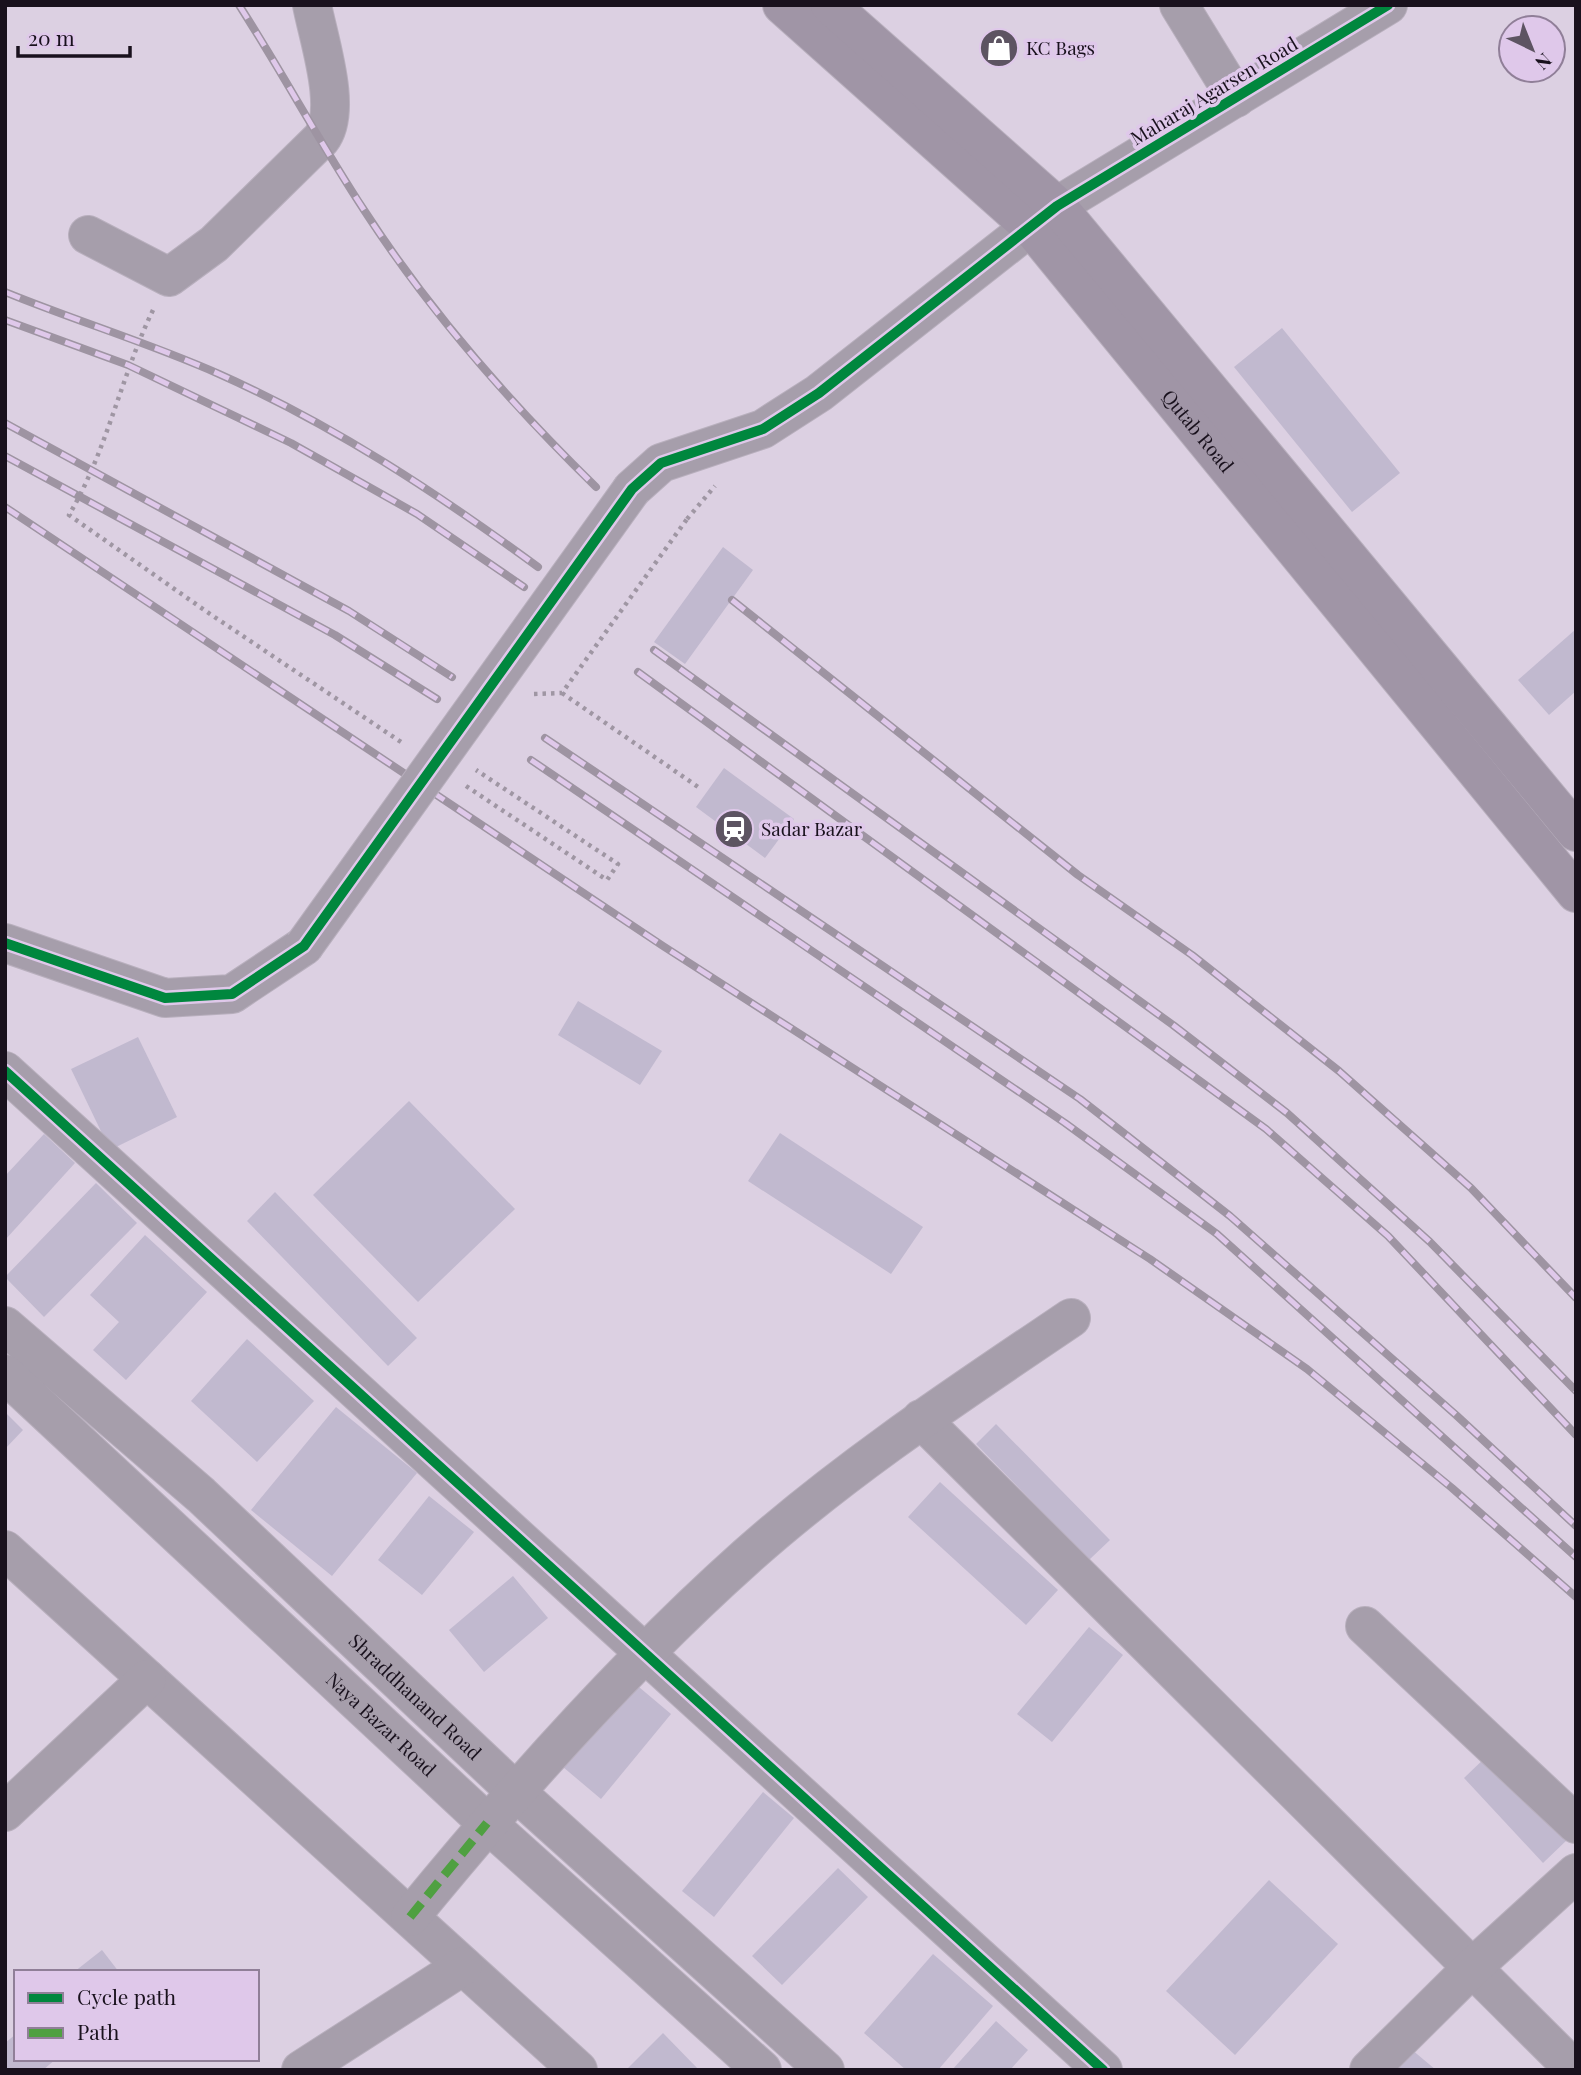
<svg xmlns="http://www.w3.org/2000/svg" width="1581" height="2075" viewBox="0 0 1581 2075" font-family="'Playfair Display',serif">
<rect width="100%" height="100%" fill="#dcd0e2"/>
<g fill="#c1b9cf">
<path d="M1282,328l118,145 -48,39 -118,-145z"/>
<path d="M723,547l30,23 -68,94 -31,-22z"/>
<path d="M1576,629v62l-27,24 -31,-35z"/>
<path d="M724,768l70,51 -29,39 -69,-51z"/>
<path d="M578,1001l84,50 -22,34 -82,-50z"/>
<path d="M138,1037l39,80 -67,33 -39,-81z"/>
<path d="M409,1101l106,108 -97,93 -105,-107z"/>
<path d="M780,1133l143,94 -32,47 -143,-93z"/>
<path d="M44,1134l31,29 -70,77v-64z"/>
<path d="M96,1183l41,40 -93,94 -39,-40z"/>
<path d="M275,1192l142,146 -29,28 -141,-145z"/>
<path d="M145,1235l62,57 -81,88 -33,-30 26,-28 -29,-27z"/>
<path d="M247,1339l67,62 -57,61 -66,-61z"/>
<path d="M336,1407l81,66 -85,103 -81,-66z"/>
<path d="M5,1412l18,18 -18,19z"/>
<path d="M996,1424l114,116 -21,20 -113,-116z"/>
<path d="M940,1482l118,108 -32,35 -118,-108z"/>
<path d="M429,1496l45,36 -52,63 -44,-35z"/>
<path d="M513,1576l35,42 -64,54 -35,-42z"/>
<path d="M1089,1627l34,28 -71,87 -35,-28z"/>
<path d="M633,1682l38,32 -70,85 -38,-32z"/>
<path d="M1489,1754l79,85 -25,24 -79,-85z"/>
<path d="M763,1792l31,26 -80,99 -32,-26z"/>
<path d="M838,1868l30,29 -86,88 -30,-29z"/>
<path d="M1269,1880l69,64 -103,111 -69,-64z"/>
<path d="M102,1950l17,22h-45z"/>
<path d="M933,1954l60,52 -55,64h-32l-42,-37z"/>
<path d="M996,2021l32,29 -18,20h-58z"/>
<path d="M663,2033l36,37h-73z"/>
<path d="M16,2034v25h40l-13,11h-36l-2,-27z"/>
<path d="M1405,2044l31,26h-53z"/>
</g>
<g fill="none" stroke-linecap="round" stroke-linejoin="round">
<g stroke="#b8afbd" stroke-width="40">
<g id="minor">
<path d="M1179,5l57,93"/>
<path d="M88,235l81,42 45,-33 107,-105c22,-28 -2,-98 -9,-134"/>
<path d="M632,489l29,-26 102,-34 56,-36 238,-187 331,-201"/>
<path d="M5,943l160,55 67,-4 72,-48"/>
<path d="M5,1071l1098,999"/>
<path id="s1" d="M5,1326l196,169 315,297 309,278"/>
<path id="s2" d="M5,1374l482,449 275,247"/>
<path d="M921,1419l654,651"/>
<path d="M5,1550l573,520"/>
<path d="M1365,1626l211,198"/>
<path d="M5,1812l142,-133"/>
<path d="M410,1917c103,-126 214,-251 336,-360 101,-90 214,-164 325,-239"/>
<path d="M301,2070l162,-104"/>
<path d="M1369,2070l105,-104 102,-93"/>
</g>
</g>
<g stroke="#b8afbd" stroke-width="40">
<g id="major">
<path id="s3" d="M782,5l248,221 546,667"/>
<path d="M830,5l227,201 519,626"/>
</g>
</g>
<g stroke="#9f96a3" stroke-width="4.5" stroke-dasharray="3.5 5" stroke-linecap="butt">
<path d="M153,310c-32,66 -46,141 -84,205l141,99 194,130"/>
<path d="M687,519l28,-33"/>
<path d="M562,693l139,96"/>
<path d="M466,786l141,94 11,-16 -142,-94"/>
</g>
<use href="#minor" stroke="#a69eab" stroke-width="38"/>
<use href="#major" stroke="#a095a6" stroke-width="38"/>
<g stroke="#9e94a2" stroke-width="8">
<g id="rail">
<path d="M239,5c43,67 81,138 125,205 66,102 145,192 232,277"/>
<path d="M5,292c71,29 144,51 214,82 115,51 218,119 319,193"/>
<path d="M5,320l123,45 163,78 126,71 107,73"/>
<path d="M5,423l344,188 103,66"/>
<path d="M5,456l330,179 102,64"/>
<path d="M5,507l658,439 487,313 157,110 145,119 124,109"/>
<path d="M732,600l346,275 114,80 147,116 132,117 105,110"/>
<path d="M654,650l519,375 114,88 143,129 146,149"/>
<path d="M638,672l628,457 122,107 188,199"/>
<path d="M545,738l535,361 150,117 226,199 120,111"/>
<path d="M531,760l534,363 152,111 359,323"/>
</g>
</g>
<use href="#rail" stroke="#dfc8ea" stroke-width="5" stroke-dasharray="16" stroke-linecap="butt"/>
<g stroke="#b8afbd" stroke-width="40" stroke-linecap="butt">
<path id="minor-bridge" d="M304,946l328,-457"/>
</g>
<path stroke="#9f96a3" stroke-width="4.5" stroke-dasharray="3.5 5" stroke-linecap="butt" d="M534,694l28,-1 125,-174"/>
<use href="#minor-bridge" stroke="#a69eab" stroke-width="38"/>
<path stroke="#4fa041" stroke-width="9" stroke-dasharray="18 9" stroke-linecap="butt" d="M410,1917l77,-94"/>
<g stroke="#dfc8ea" stroke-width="15">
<g id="cycleway">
<path d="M5,943l160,55 67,-4 72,-48 328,-457 29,-26 102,-34 56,-36 238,-187 331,-201"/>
<path d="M5,1071l1098,999"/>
</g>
</g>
<use href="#cycleway" stroke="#00873e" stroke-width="10"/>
</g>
<defs>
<g id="shop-disc" transform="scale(2.0125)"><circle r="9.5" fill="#5d5462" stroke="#dfc8ea"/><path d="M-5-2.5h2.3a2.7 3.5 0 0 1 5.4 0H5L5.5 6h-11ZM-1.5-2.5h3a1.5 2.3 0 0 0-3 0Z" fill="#fff"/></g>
<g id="station-disc" transform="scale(2.0125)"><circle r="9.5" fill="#5d5462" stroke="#dfc8ea"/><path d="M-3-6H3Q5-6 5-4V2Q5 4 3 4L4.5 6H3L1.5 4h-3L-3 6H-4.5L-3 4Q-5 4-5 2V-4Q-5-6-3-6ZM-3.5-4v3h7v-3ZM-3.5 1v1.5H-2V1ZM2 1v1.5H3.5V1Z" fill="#fff"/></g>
</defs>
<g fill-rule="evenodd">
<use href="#shop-disc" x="999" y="48"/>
<use href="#station-disc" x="734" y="829"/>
</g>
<g text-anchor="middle" stroke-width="7" stroke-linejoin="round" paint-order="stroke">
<g font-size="19" fill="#19111d" stroke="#dfc8ea" text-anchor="start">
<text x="1026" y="55">KC Bags</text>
<text x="761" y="836">Sadar Bazar</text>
</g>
<g font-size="19" fill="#19111d" stroke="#dfc8ea">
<text transform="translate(1214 91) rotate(-31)" y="7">Maharaj Agarsen Road</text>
<text dy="7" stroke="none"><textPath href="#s3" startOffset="597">Qutab Road</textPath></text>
<text dy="7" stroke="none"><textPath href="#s1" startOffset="553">Shraddhanand Road</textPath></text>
<text dy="7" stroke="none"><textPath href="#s2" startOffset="514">Naya Bazar Road</textPath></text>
</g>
</g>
<rect width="1581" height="2075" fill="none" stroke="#19111d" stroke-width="14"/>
<rect x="14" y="1970" width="245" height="91" fill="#dfc8ea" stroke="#907f98" stroke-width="2"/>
<rect x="28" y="1993" width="35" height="10" fill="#00873e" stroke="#907f98" stroke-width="2"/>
<text x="77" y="2005" font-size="21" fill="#19111d">Cycle path</text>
<rect x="28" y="2028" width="35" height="10" fill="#4fa041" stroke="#907f98" stroke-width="2"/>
<text x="77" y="2040" font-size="21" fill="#19111d">Path</text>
<g transform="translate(1532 49) rotate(137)"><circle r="33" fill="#dfc8ea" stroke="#907f98" stroke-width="2"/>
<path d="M0-5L12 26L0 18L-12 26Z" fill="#5d5462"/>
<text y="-10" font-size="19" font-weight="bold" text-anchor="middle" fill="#19111d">N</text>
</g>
<path d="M18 46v10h112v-10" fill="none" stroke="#19111d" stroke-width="3.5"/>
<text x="28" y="46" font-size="21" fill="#19111d" stroke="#dfc8ea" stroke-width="5" paint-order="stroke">20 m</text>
</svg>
